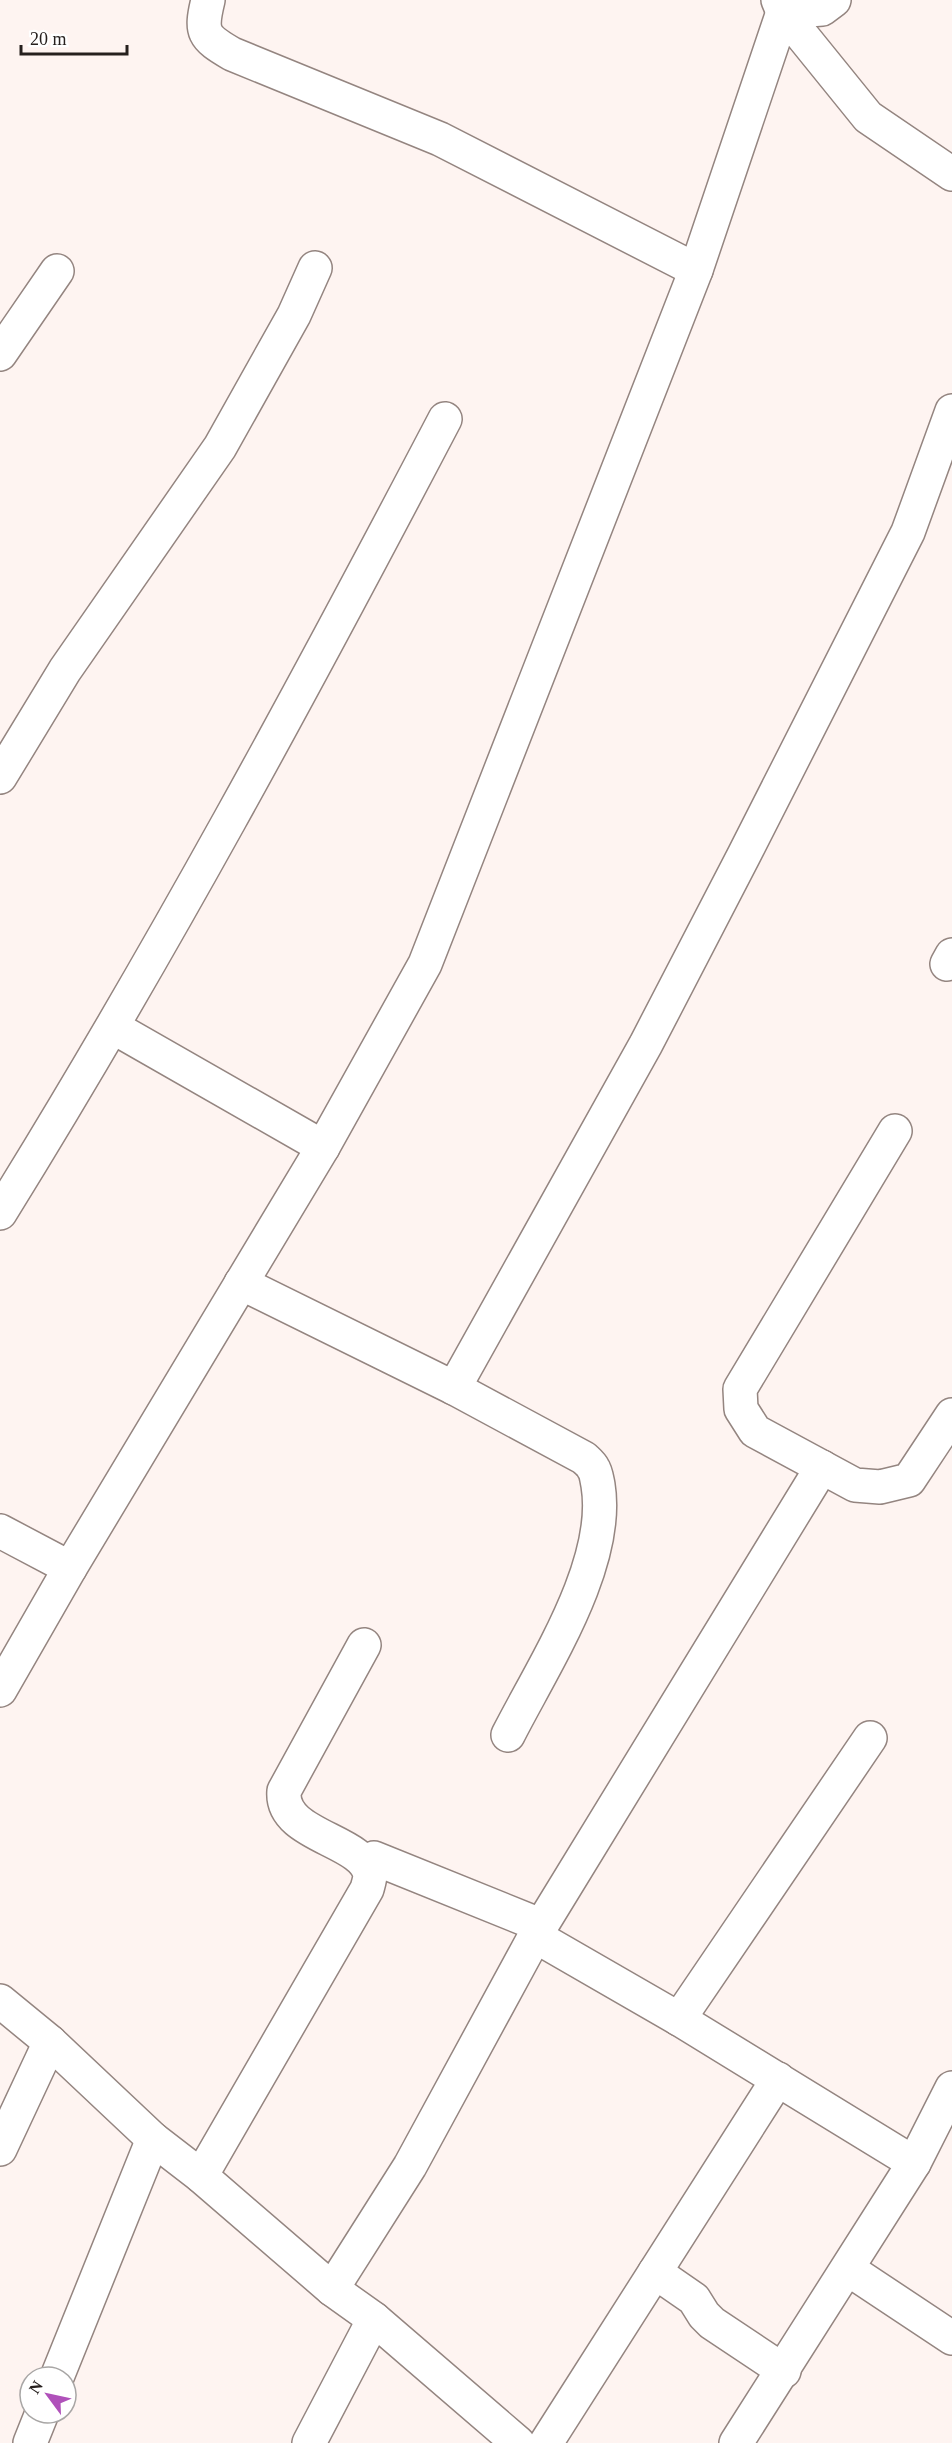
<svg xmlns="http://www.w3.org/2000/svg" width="952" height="2443" viewBox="0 0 952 2443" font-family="Georgia,serif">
<rect width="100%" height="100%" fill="#fef4f1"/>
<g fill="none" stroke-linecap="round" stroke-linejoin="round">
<g stroke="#948580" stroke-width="36">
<g id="minor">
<path d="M208,0c-8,33 -5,37 24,54l208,85 256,131"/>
<path d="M778,0l5,12 85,105 84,57"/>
<path d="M783,12l39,-3 12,-9"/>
<path d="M0,354l57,-83"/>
<path d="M0,777l65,-107 155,-223 74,-132 21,-47"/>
<path d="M947,964l5,-9"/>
<path d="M113,1027l210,120"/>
<path d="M895,1131l-155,258 1,20 14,22 100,54 25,2 29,-7 43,-65"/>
<path d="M0,1213c160,-258 304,-525 445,-794"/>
<path d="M241,1283l213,105 130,70c3,3 7,6 9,10 3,4 4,12 5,17 13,79 -55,181 -90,250"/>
<path d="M454,1388l192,-344 98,-189 164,-323 44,-121"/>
<path d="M0,1531l70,37"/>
<path d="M0,1690l70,-122 253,-421 102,-183 271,-694 87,-258"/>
<path d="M374,1858l166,67 -5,11 144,83 235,144"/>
<path d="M0,2001l50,41 103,97 48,37 131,113 42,30 144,124"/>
<path d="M679,2019l191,-281"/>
<path d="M0,2149l50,-107"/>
<path d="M201,2176l166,-287c1,-4 3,-10 3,-14 -6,-36 -90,-38 -86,-84l80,-146"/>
<path d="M848,2269l104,69"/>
<path d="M655,2272l39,27 10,16 8,8 72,48"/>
<path d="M332,2289l78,-123 125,-230 287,-469"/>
<path d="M57,2377l96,-238"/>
<path d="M30,2443l12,-30"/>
<path d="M309,2443l65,-124"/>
<path d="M546,2443l232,-364"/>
<path d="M736,2443l178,-280 38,-75"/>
</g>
</g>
<use href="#minor" stroke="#fff" stroke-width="33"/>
</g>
<g transform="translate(48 2395) rotate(303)"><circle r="28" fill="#ffffff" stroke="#a8a6a5" stroke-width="1.5"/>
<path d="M0-4.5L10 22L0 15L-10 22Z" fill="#b051ba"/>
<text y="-9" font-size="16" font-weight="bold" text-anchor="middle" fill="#26201e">N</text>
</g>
<path d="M21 45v9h106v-9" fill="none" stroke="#26201e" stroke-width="3"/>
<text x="30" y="45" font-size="18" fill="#26201e" stroke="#ffffff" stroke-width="4.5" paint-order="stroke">20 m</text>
</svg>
